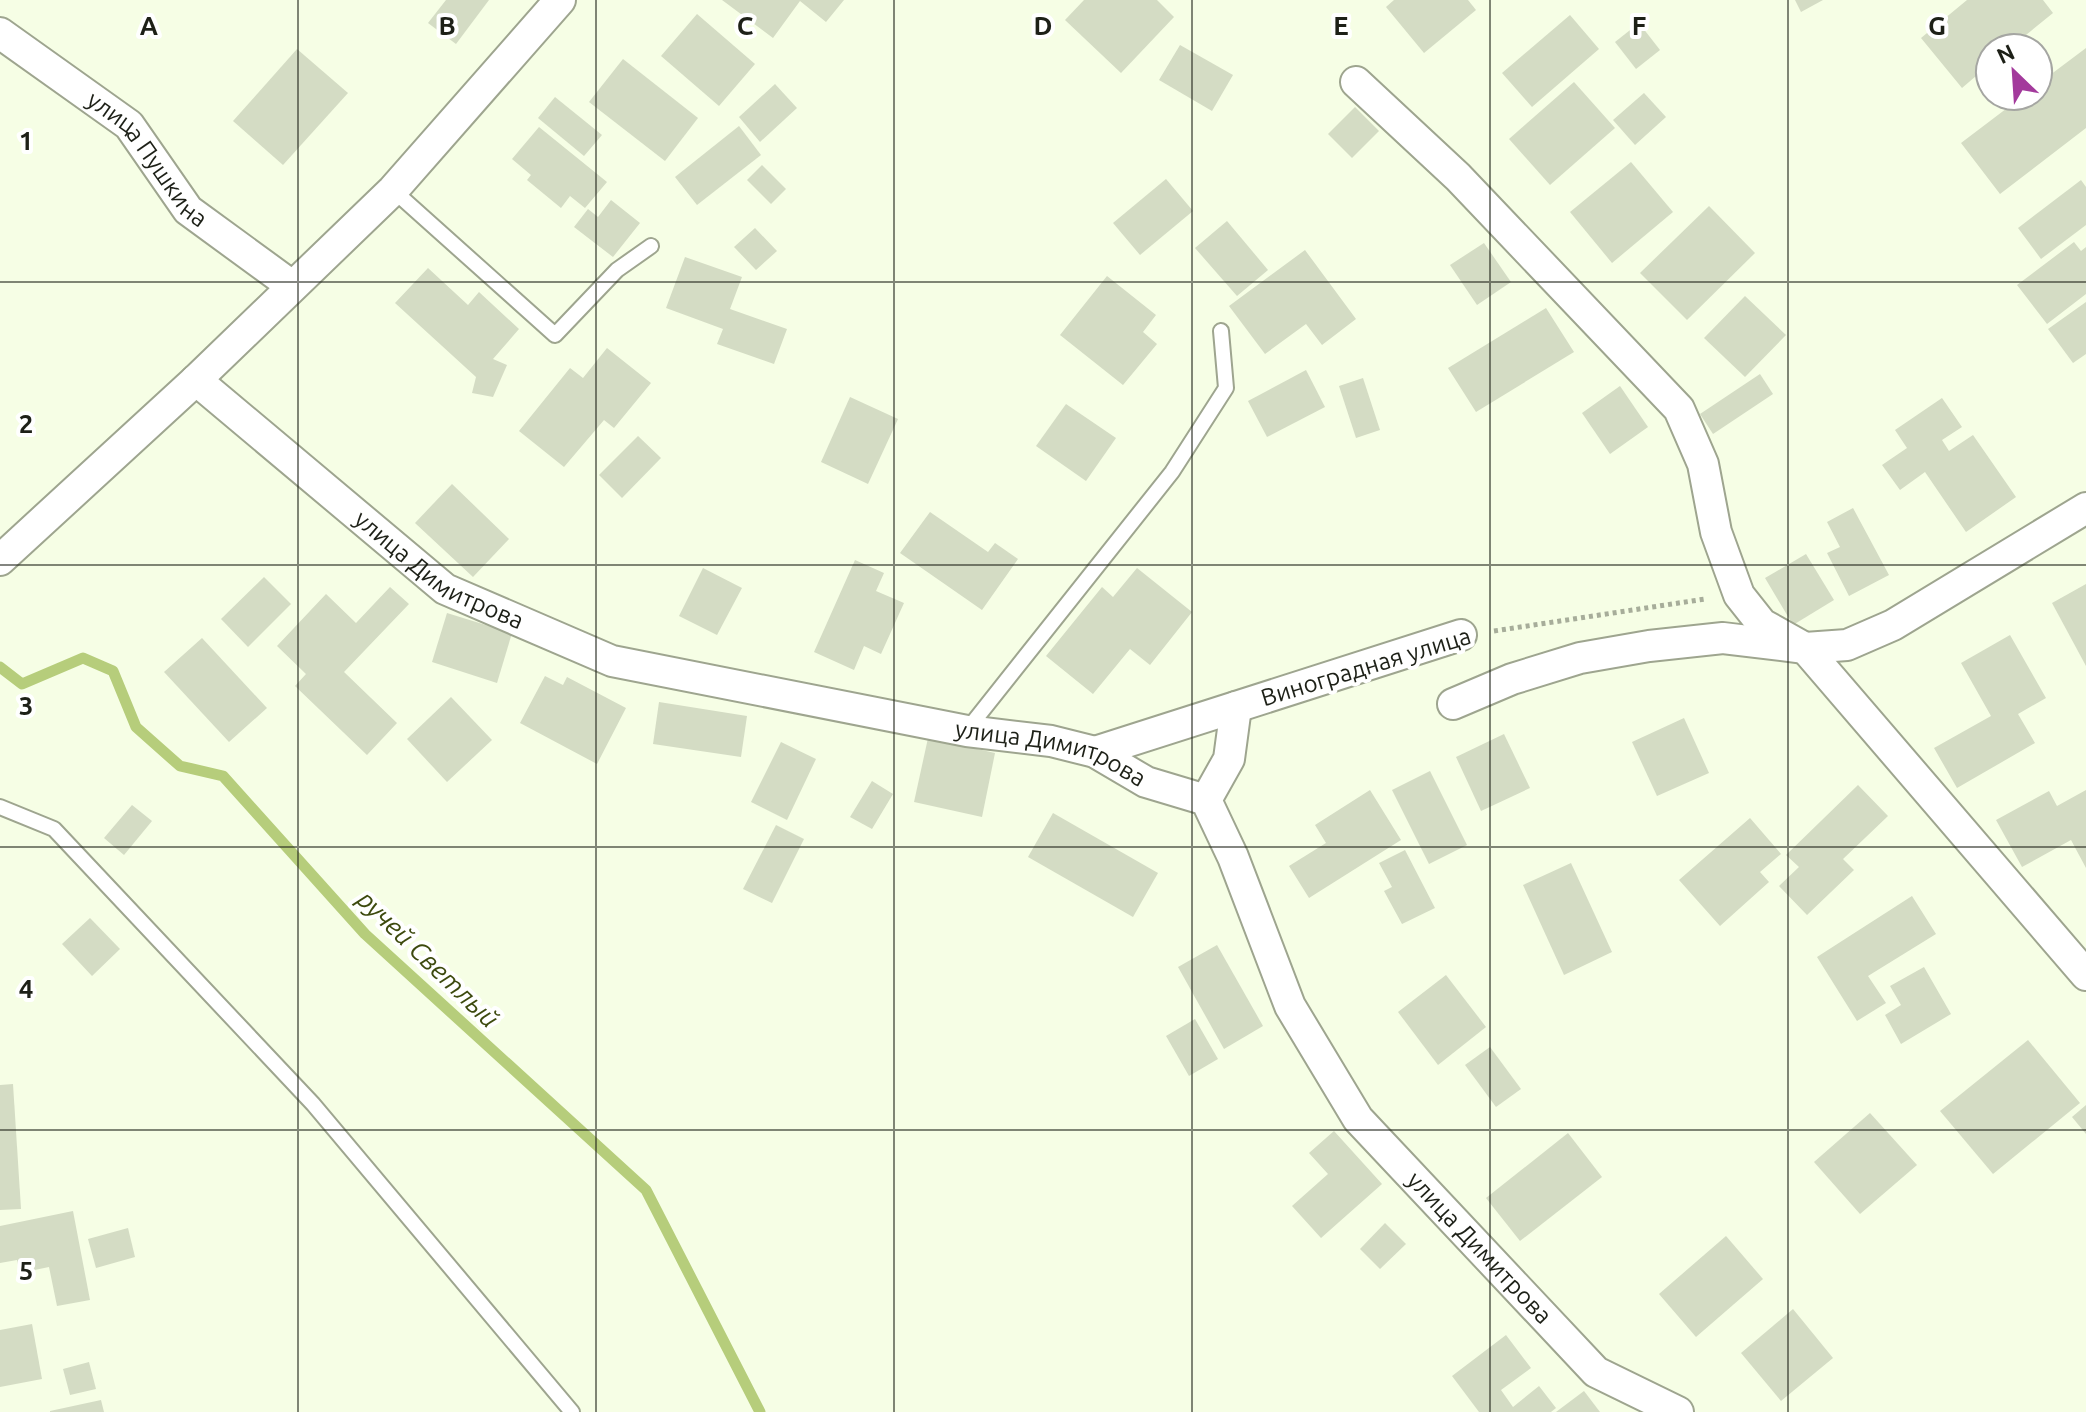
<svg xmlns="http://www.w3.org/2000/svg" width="2086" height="1412" viewBox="0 0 2086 1412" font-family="Ubuntu,sans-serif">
<rect width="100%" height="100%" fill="#f6fee5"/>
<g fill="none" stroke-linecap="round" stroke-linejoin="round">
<path stroke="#b6cd7b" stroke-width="11" d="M0,667l22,17 61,-26 30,13 23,56 44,39 43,10 142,158 281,256 114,222"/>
</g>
<g fill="#d4dcc4">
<path d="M446,0h43l-33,44 -28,-21z"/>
<path d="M722,0h122l-18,22 -26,-21 -27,37z"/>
<path d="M1084,0h73l17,17 -53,56 -56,-53z"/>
<path d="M1394,0h74l8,10 -52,43 -38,-46z"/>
<path d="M1795,0h28l-22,12z"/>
<path d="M1967,0h76l10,13 -43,35h-20v16l-28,24 -41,-50z"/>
<path d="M697,14l58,50 -36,42 -58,-50z"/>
<path d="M1570,15l29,34 -67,58 -30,-34z"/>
<path d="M1639,23l21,27 -24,19 -21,-27z"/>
<path d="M1180,45l53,30 -21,36 -53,-31z"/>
<path d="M2086,48v80l-86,66 -39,-51 62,-47h15v-12z"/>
<path d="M297,49l51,44 -65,72 -50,-44z"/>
<path d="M623,59l75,59 -33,43 -76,-59z"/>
<path d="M1574,82l41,46 -65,57 -41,-46z"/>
<path d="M775,84l22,24 -37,34 -21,-25z"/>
<path d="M1644,93l22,24 -31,28 -22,-25z"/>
<path d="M555,97l47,38 -18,21 -46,-38z"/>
<path d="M1355,107l24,24 -27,27 -24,-24z"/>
<path d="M739,126l22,29 -64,50 -22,-28z"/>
<path d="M539,127l68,55 -22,26 -15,-12 -9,12 -34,-28 4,-5 -19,-16z"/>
<path d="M1631,162l42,50 -61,51 -42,-51z"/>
<path d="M762,165l24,24 -15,15 -24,-24z"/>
<path d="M1166,179l27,32 -53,44 -27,-32z"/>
<path d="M2081,180l5,7v38l-45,34 -23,-31z"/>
<path d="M611,200l29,23 -27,34 -39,-30 14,-18 10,8z"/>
<path d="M1709,206l46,47 -68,67 -47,-47z"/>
<path d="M1227,221l41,49 -31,26 -42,-48z"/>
<path d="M755,228l22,23 -21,19 -22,-23z"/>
<path d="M2074,242l7,9 5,-4v47l-39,30 -30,-39z"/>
<path d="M1484,243l27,39 -34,23 -27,-40z"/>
<path d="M1305,250l51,69 -34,26 -16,-21 -41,30 -36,-48z"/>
<path d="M685,257l57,20 -12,32 57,20 -13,35 -57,-20 6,-15 -57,-21z"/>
<path d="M428,268l40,37 11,-13 40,37 -26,30 14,6 -14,32 -21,-4 4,-16 -81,-74z"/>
<path d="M1107,276l49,39 -13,17 14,12 -34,41 -63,-50z"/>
<path d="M1745,296l41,39 -41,42 -41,-39z"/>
<path d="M2086,302v52l-13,9 -25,-34z"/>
<path d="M1546,308l28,44 -98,60 -28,-44z"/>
<path d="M607,348l44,35 -37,45 -10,-8 -40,47 -45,-36 51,-63 13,10z"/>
<path d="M1306,370l19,37 -58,30 -19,-36z"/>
<path d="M1760,374l13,20 -60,40 -13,-20z"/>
<path d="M1363,378l17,52 -24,8 -17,-52z"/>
<path d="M1620,386l28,41 -38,27 -28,-41z"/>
<path d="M850,397l48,22 -30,65 -47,-22z"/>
<path d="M1942,398l20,29 -20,13 7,11 24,-16 43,62 -50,35 -41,-60 -25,18 -18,-25 25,-17 -12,-18z"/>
<path d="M1066,404l50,34 -30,43 -50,-35z"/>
<path d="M638,436l23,22 -39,40 -23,-23z"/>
<path d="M452,484l57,55 -36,38 -58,-54z"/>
<path d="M1853,508l36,67 -40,21 -22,-43 13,-6 -13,-25z"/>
<path d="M930,512l58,40 7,-9 23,16 -36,51 -82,-57z"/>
<path d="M1806,554l28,46 -41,25 -28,-47z"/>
<path d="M855,560l29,13 -8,18 28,12 -23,51 -17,-8 -10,24 -40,-18z"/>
<path d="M703,568l39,20 -25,47 -38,-19z"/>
<path d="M1137,568l55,44 -42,53 -20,-16 -37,45 -47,-38 56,-69 11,10z"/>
<path d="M264,577l27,27 -43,43 -27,-28z"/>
<path d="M2086,584v82l-34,-63z"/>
<path d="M390,587l19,17 -65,68 53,51 -30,32 -72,-69 11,-12 -29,-28 49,-52 30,29z"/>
<path d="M447,613l65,20 -15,50 -65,-21z"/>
<path d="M2010,635l36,63 -28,16 17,29 -78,45 -23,-40 57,-32 -30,-53z"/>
<path d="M202,638l65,70 -38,34 -65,-70z"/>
<path d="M545,676l18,9 4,-8 59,31 -29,56 -77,-41z"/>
<path d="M451,697l41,43 -45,42 -40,-43z"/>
<path d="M659,702l88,14 -6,41 -88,-13z"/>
<path d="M1684,718l25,55 -52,23 -25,-54z"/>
<path d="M1504,734l26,54 -49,23 -25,-54z"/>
<path d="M928,738l67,15 -13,64 -68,-15z"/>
<path d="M781,742l35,17 -29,61 -36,-18z"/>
<path d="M1430,771l37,74 -38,19 -37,-74z"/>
<path d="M872,781l21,13 -21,35 -22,-12z"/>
<path d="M1858,785l30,31 -45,43 11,11 -47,45 -28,-29 20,-19 -13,-12z"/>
<path d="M1370,790l31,50 -92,58 -20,-32 37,-23 -11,-18z"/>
<path d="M2086,790v78l-15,-28 -49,27 -26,-47 53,-29 8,15z"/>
<path d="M132,805l20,16 -28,34 -20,-17z"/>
<path d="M1053,813l105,60 -25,44 -105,-60z"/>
<path d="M1750,818l31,36 -21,18 9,10 -49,44 -41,-46z"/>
<path d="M776,825l28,14 -32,64 -29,-14z"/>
<path d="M1405,850l30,58 -33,16 -18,-33 8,-4 -13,-24z"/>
<path d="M1571,863l41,89 -48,23 -41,-90z"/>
<path d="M1912,896l24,38 -68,42 18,27 -29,18 -40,-64z"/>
<path d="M90,918l30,31 -28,27 -30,-32z"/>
<path d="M1217,945l46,81 -39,23 -46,-82z"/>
<path d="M1924,967l27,47 -50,30 -16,-29 16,-10 -11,-19z"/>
<path d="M1446,975l40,52 -48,38 -40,-53z"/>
<path d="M1195,1019l23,40 -29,17 -23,-40z"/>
<path d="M2028,1040l52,63 -87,71 -53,-63z"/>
<path d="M1490,1047l31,42 -25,18 -31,-42z"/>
<path d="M13,1084l8,125 -21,1v-125z"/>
<path d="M2086,1105v29l-14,-17z"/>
<path d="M1870,1113l47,52 -57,49 -46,-52z"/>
<path d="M1334,1131l48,53 -61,54 -29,-32 36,-32 -19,-21z"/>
<path d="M1568,1133l34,44 -82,64 -34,-43z"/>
<path d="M73,1211l17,89 -33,6 -8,-39 -29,6 -3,-13 -17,3v-37z"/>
<path d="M1385,1223l21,21 -26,25 -20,-20z"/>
<path d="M128,1228l7,29 -39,11 -8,-29z"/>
<path d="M1726,1236l37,43 -67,58 -37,-43z"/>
<path d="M1793,1309l40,49 -52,43 -40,-48z"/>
<path d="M32,1324l10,55 -42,8v-57z"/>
<path d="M1506,1335l25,33 -30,22 12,17 26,-21 17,22 -5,4h-72l-27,-36z"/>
<path d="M89,1362l7,27 -26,6 -7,-26z"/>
<path d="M1584,1391l16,21h-44z"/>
<path d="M101,1400l3,12h-54v-1z"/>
</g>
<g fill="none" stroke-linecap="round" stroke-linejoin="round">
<g stroke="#9ea58f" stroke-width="18">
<g id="service">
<path d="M393,190l162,145 62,-65 34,-24"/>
<path d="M967,730l205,-258 54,-84 -5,-57"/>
<path d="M0,807l54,22 259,275 259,308"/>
</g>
</g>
<g stroke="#9ea58f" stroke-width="34">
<g id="minor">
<path id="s1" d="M0,33l129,92 59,85 104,76"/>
<path d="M1356,82l102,95 221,232 24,55 13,68 23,63 23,29 43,24 281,327"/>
<path id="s2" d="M196,380l249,209 167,72 355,70 84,10 44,11 51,30 60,18 27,57 57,149 68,113 238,253 82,40"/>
<path d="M0,560l196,-180 197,-190 167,-190"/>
<path d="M1453,704l59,-25 68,-21 69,-12 74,-8 82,10 42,-3 46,-20 193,-117"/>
<path d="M1095,752l366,-117"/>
<path d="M1206,800l23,-41 7,-52"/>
</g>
</g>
<path stroke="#a7ad9a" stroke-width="5" stroke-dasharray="4 4" stroke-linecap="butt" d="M1494,631l211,-32"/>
<use href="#service" stroke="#fff" stroke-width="14"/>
<use href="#minor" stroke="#fff" stroke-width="30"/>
</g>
<path fill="none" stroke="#1d2017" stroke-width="2" stroke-opacity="0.55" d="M298,0v1412M596,0v1412M894,0v1412M1192,0v1412M1490,0v1412M1788,0v1412M0,282h2086M0,565h2086M0,847h2086M0,1130h2086"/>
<g text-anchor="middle" stroke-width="8" stroke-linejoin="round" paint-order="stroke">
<g font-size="24" fill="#1d2017" stroke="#fff">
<text dy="8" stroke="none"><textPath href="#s1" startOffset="196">улица Пушкина</textPath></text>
<text dy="8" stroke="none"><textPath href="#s2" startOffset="310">улица Димитрова</textPath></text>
<text transform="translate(1366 667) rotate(-17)" y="8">Виноградная улица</text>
<text dy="8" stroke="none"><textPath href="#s2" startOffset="956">улица Димитрова</textPath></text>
<text dy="8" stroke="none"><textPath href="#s2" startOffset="1652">улица Димитрова</textPath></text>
</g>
<g font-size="26" font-style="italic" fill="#3d4a0e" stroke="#fff">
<text transform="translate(428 959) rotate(44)" y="9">ручей Светлый</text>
</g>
</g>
<g font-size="26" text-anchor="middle" font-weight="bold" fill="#1d2017" stroke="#fff" stroke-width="8" stroke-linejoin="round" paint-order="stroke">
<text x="149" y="35">A</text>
<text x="447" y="35">B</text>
<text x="745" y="35">C</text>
<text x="1043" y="35">D</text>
<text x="1341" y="35">E</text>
<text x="1639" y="35">F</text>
<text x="1937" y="35">G</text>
<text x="26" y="150">1</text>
<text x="26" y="433">2</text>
<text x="26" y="715">3</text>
<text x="26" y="998">4</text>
<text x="26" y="1280">5</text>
</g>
<g transform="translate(2014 72) rotate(335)"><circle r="38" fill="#ffffff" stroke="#a5a6a2" stroke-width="2"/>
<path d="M0-6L14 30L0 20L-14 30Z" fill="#a33a9c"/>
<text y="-12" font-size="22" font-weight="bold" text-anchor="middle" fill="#1d2017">N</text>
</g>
</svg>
